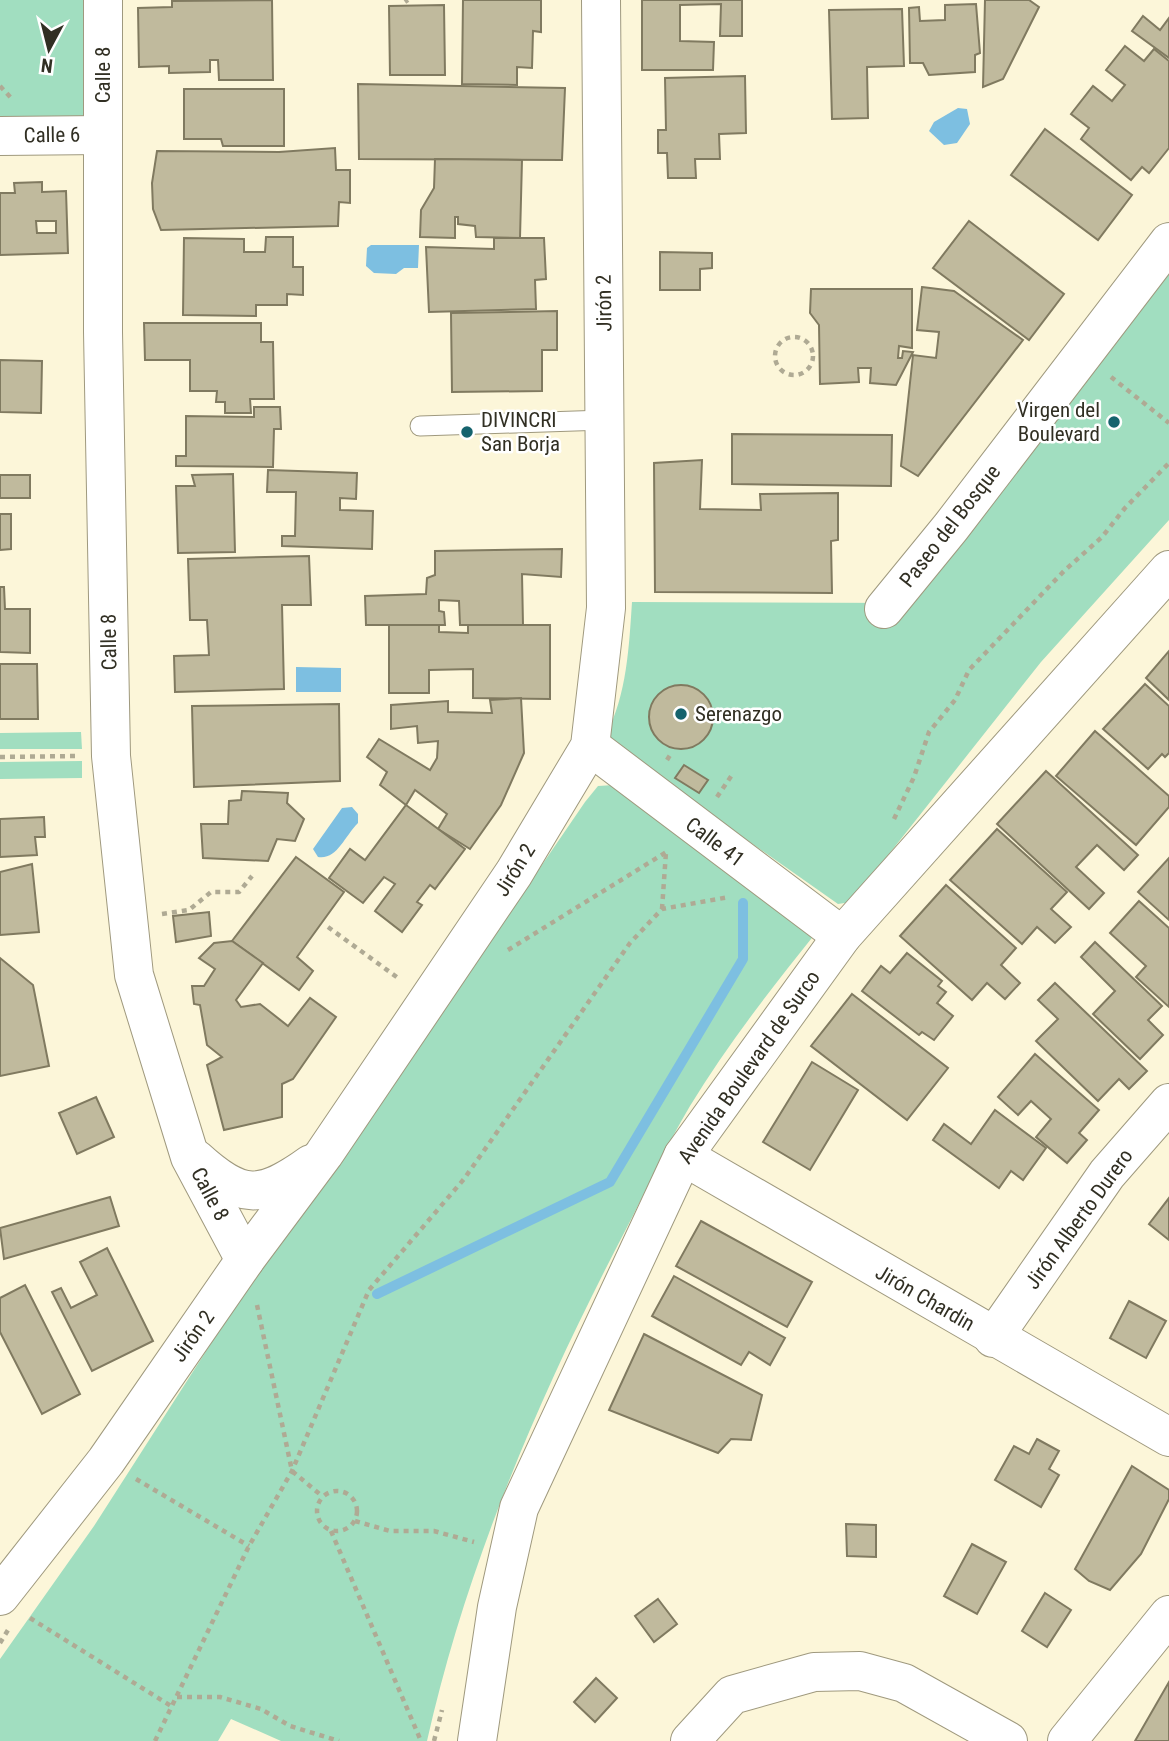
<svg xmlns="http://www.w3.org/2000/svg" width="1169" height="1741" viewBox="0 0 1169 1741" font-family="'Roboto Condensed',sans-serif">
<rect width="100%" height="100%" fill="#fcf6d9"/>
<g fill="#a1dec0">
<path d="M0,0h91l1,122 -92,3z"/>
<path d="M1169,270v250l-128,142 -190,240 -13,2 -226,-159 -6,-10c21,-41 23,-88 26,-133l275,1z"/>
<path d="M81,732l1,17h-82v-16z"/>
<path d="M82,761v17l-82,1v-17z"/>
<path d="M614,785l201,149c-44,55 -88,111 -125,172 -24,40 -44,85 -66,127 -84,161 -157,330 -197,508h-146l-50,-22 -13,22h-218v-82l94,-133 175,-273 177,-248 139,-203 13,-16z"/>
</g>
<g fill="#7dbfe1">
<path d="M958,108l9,1 3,15 -13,19 -13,2 -15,-14 5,-9z"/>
<path d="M371,245h48l-1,23h-14l-8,6 -22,-1 -8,-7 1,-18z"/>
<path d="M296,667l45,1v24h-45z"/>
<path d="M352,807l6,7v9c-14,14 -21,37 -40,34l-5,-8 29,-41z"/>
</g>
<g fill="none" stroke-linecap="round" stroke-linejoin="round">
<path stroke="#7dbfe1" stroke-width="10" d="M377,1294l233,-112 133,-223v-56"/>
</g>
<g fill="#c0ba9d" stroke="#807a60" stroke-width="2" fill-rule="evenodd">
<path d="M272,0l1,80h-54l-1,-20h-8v12l-41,1v-7l-30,1 -1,-59 34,-1v-6z"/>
<path d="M463,0h78v32l-8,-1 -1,37 -15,-1v18l-55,-1z"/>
<path d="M642,0h100v36h-22l1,-32 -41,1v36l34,1 -1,28h-71z"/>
<path d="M985,0h44l10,7 -36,72 -20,8z"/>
<path d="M976,4l4,49 -5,2v17l-46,3 -6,-12h-13l-1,-55 10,-1 1,14 25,-1v-15z"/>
<path d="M444,5l1,70h-55l-1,-69z"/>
<path d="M902,9l2,57 -37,1 1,51 -36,1 -3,-109z"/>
<path d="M1143,16l17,14 9,-12v40l-37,-27z"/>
<path d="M1125,46l19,15 10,-12 15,12v87l-20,25 -7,-6 -11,13 -50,-41 8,-11 -18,-14 22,-28 19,15 13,-16 -19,-15z"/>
<path d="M745,76l1,57 -27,1 1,25h-25l1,19h-28l-1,-25h-9v-23h8l-1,-52z"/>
<path d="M358,84l207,4 -3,72 -203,-1z"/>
<path d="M184,89h100v57h-61l-2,-7h-37z"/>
<path d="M1045,129l87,66 -34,45 -87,-65z"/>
<path d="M335,148l1,22h14v33l-11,-1 -1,24 -177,4 -8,-21 -1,-26 5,-32 122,1z"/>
<path d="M435,159l87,1 -2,78 -44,-1 -1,-11 -17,-2v-7h-3v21l-35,-1 1,-27 13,-22z"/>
<path d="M42,182v10l24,-1 2,62 -68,2v-62h15l-1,-10zM36,221h20v12h-19z"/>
<path d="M969,221l95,73 -35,46 -96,-72z"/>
<path d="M266,237h27v30h10v28l-16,-1v11h-31v11l-73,-1 1,-77 60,1v13h21z"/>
<path d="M494,238h50l2,41 -11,1 1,29 -107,3 -3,-65 68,2z"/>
<path d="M660,252l52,1v15l-12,1v21h-40z"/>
<path d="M922,287l32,4 69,49 -105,136 -17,-10 12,-111 23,3 3,-26 -22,-2z"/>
<path d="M811,289h101v59l-13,-2 -1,12h4l1,-7 10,1 -17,33 -26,-2 1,-15h-13l1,14 -39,2 -1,-59 -9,-12z"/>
<path d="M557,311v39h-15v41l-90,1 -1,-79z"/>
<path d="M144,323h117v19h12l1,57h-24l1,14h-26v-11h-9l1,-11h-27v-31h-45z"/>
<path d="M0,360l42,1 -1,52 -41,-1z"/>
<path d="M254,407h26l1,22h-7l-1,38 -97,-1v-10h10v-40l68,1z"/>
<path d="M732,434l160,1 -1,51 -159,-2z"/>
<path d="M702,460l-2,49 61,1 -1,-16 78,-1v47l-7,1 1,52 -177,-1 -1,-129z"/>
<path d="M268,470l89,3 -1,26 -16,-1v12l33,1 -1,38 -90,-3v-10h13l1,-44h-29z"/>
<path d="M233,474l2,78 -57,1 -2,-67h19l-3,-11z"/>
<rect x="0" y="475" width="30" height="23"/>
<path d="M0,514h11v35l-11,1z"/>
<path d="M562,549l-1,28 -39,-3 1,51h-63l-1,-24 -20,-1v11l5,1 1,13h-79l-1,-29 61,-2 1,-16 8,-3v-24z"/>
<path d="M309,556l2,49h-29l2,84 -109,3 -1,-36 35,-1 -2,-35h-17l-2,-61z"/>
<path d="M0,587h4l1,22h25v44l-30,-1z"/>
<path d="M389,625h50v7l29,1v-8h82v74l-77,-1v-29l-44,1v23h-40z"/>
<path d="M1169,651v49l-23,-22z"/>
<path d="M0,664h37l1,55h-38z"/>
<path d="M1145,684l24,22v47l-4,4 -3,-3 -14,15 -45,-40z"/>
<circle cx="681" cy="717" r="32"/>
<path d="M521,698l3,55 -23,52 -31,44 -32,-20 9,-15 -32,-24 -9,15 -26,-20 7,-13 -20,-15 12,-18 51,31 7,-12 1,-17 -20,2 -1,-17 -26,3v-24l57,-4v11l44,1 -2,-13z"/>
<path d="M339,704l1,77 -146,6 -2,-81z"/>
<path d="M1095,731l74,65v11l-33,38 -80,-69z"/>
<path d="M684,765l24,15 -9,13 -24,-15z"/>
<path d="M1046,771l92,84 -14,15 -27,-25 -21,22 28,26 -15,16 -92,-85z"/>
<path d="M242,791l46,2 -1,10 17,16 -9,22 -18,-2 -9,22 -65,-3 -2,-34h27l1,-23 12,-1z"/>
<path d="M406,805l59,44 -30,40 -5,-4 -13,17 5,3 -20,27 -27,-21 20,-27 -11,-7 -21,26 -34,-25 21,-29 15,11z"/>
<path d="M44,817l1,20h-10l2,18 -37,2v-38z"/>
<path d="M997,829l70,63 -16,17 20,18 -16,16 -18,-16 -15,17 -72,-64z"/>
<path d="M296,857l48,35 -47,65 16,14 -14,19 -67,-49z"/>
<path d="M1169,858v62l-31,-28z"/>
<path d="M32,864l7,68 -39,3v-63z"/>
<path d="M946,885l70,63 -15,17 19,18 -15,16 -18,-16 -15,17 -72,-64z"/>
<path d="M1139,901l30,27v79l-33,-30 10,-11 -36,-33z"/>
<path d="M209,912l2,24 -35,6 -3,-26z"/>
<path d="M232,941l31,22 -27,37 5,7 19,-3 28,22 22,-28 26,19 -43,62 -11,5v33l-58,13 -17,-65 15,-8 -15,-12 -7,-40 -6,-1 -2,-18h12l11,-17 -16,-11 15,-15z"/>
<path d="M1095,942l67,64 -14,14 15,15 -23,24 -47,-45 22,-23 -34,-34z"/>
<path d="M907,953l35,28 -4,5 8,6 -9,11 16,13 -19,24 -12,-8 -3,3 -57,-44 19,-25 9,7z"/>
<path d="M0,958l33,27 16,81 -49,10z"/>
<path d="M1055,983l92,88 -18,18 -10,-10 -21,22 -62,-60 22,-22 -20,-19z"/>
<path d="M852,994l96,74 -41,52 -96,-74z"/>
<path d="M1035,1054l64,56 -20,23 8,7 -20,23 -31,-26 15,-18 -20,-18 -13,14 -20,-18z"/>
<path d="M812,1062l46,28 -48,80 -47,-28z"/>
<path d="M96,1097l18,40 -37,17 -18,-41z"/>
<path d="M995,1110l51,38 -23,32 -12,-9 -12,17 -66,-48 11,-16 27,20z"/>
<path d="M110,1197l9,29 -115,33 -4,-31z"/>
<path d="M1169,1198v42l-20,-16z"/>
<path d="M701,1221l111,61 -25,45 -111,-61z"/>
<path d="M107,1248l46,93 -61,30 -40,-79 9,-4 10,20 26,-13 -17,-33z"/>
<path d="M674,1276l111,62 -15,27 -21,-13 -8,13 -89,-49z"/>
<path d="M25,1285l55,109 -38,20 -42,-82v-34z"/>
<path d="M1129,1301l37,20 -20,37 -36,-20z"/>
<path d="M644,1334l118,61 -11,45 -20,-1 -13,14 -109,-43z"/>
<path d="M1037,1439l22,12 -10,18 10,6 -18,32 -46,-27 19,-34 15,8z"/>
<path d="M1132,1466l37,24v9l-28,55 -31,36 -21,-9 -14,-12z"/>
<path d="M846,1524l30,1v32l-29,-1z"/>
<path d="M972,1544l34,18 -29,52 -33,-18z"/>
<path d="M1045,1593l26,17 -24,37 -25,-16z"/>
<path d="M658,1599l19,25 -23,18 -19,-26z"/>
<path d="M596,1678l21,20 -22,24 -21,-20z"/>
<path d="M1169,1682v59h-34z"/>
</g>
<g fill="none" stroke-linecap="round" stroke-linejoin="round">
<g stroke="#9f997e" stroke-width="21">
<path id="service" d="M420,426l185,-6"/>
</g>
<g stroke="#9f997e" stroke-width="40">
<g id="minor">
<path d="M103,0v332l8,424 23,219 56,182 55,103"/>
<path d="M0,136l103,-1"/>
<path d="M884,609l67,-82 218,-285"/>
<path d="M590,746l252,190"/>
<path d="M683,1156l486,281"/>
<path d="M196,1159c45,41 65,41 115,5"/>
<path d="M993,1338l114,-164 62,-71"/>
<path d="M0,1596l106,-135 139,-201 79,-106 190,-281 76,-127 16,-138 -5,-608"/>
<path d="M690,1741l42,-46 82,-23 46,-1 44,12 104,58"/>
<path d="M1067,1741l102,-126"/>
</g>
</g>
<g stroke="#9f997e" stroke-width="40">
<path id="tertiary" d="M477,1741l20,-134 22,-99 164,-352 159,-220 327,-366"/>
</g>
<g stroke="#afaa94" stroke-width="4.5" stroke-dasharray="5 5" stroke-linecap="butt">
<path d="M405,2l3,-2"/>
<path d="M0,86l13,14"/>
<circle cx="794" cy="356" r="19"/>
<path d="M1111,377l58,46"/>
<path d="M0,757l75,-1"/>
<path d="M667,760l5,-8"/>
<path d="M717,797l15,-22"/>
<path d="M894,819l20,-42 15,-45 26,-32 14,-30 95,-99 38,-34 23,-29 44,-45"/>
<path d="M662,909l4,-57"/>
<path d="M162,914l27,-4 22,-18h28l13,-16"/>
<path d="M328,927l70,51"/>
<path d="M508,950l160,-99"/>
<path d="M257,1305l35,166 30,25"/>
<path d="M136,1479l113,67"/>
<circle cx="337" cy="1511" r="20"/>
<path d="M355,1521l35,10h44l40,11"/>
<path d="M331,1531l90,210"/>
<path d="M30,1618l141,88"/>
<path d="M0,1643l8,-13"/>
<path d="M177,1697h43l41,12 29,17 49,15"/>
<path d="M155,1741l94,-195 43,-75 77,-181 95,-111 166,-236 32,-34 67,-12"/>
<path d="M434,1741l8,-31"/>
</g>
<use href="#service" stroke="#fff" stroke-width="19"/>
<use href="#minor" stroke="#fff" stroke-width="38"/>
<use href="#tertiary" stroke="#fff" stroke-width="38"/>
</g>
<g fill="#15636d" stroke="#fff" stroke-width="2.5">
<circle cx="1114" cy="422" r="7"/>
<circle cx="467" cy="432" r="7"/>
<circle cx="681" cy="714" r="7"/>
</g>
<g text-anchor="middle" stroke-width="5" stroke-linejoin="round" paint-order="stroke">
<g font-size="21" fill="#312f23" stroke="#fff">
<text transform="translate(103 75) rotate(-90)" y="7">Calle 8</text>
<text transform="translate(52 135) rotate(-1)" y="7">Calle 6</text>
<text transform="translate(604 303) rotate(-91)" y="7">Jirón 2</text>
<text transform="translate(950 526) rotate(-52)" y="7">Paseo del Bosque</text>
<text transform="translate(109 642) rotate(-91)" y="7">Calle 8</text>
<text transform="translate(715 842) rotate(37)" y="7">Calle 41</text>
<text transform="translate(515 870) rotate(-58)" y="7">Jirón 2</text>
<text transform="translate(749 1067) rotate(-55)" y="7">Avenida Boulevard de Surco</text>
<text transform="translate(210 1194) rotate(62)" y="7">Calle 8</text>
<text transform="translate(1079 1219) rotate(-54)" y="7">Jirón Alberto Durero</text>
<text transform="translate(925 1298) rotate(30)" y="7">Jirón Chardin</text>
<text transform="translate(193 1336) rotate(-55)" y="7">Jirón 2</text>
</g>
<g font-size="21" fill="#312f23" stroke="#fff" text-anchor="start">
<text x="1100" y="417" text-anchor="end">Virgen del<tspan x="1100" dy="24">Boulevard</tspan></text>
<text x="481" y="427">DIVINCRI<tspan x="481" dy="24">San Borja</tspan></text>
<text x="695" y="721">Serenazgo</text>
</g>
</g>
<g transform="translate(49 49) rotate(187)" stroke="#ffffff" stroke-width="5" paint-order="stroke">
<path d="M0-5L12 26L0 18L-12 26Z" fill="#312f23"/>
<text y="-10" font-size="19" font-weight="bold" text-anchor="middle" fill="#312f23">N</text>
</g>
</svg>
